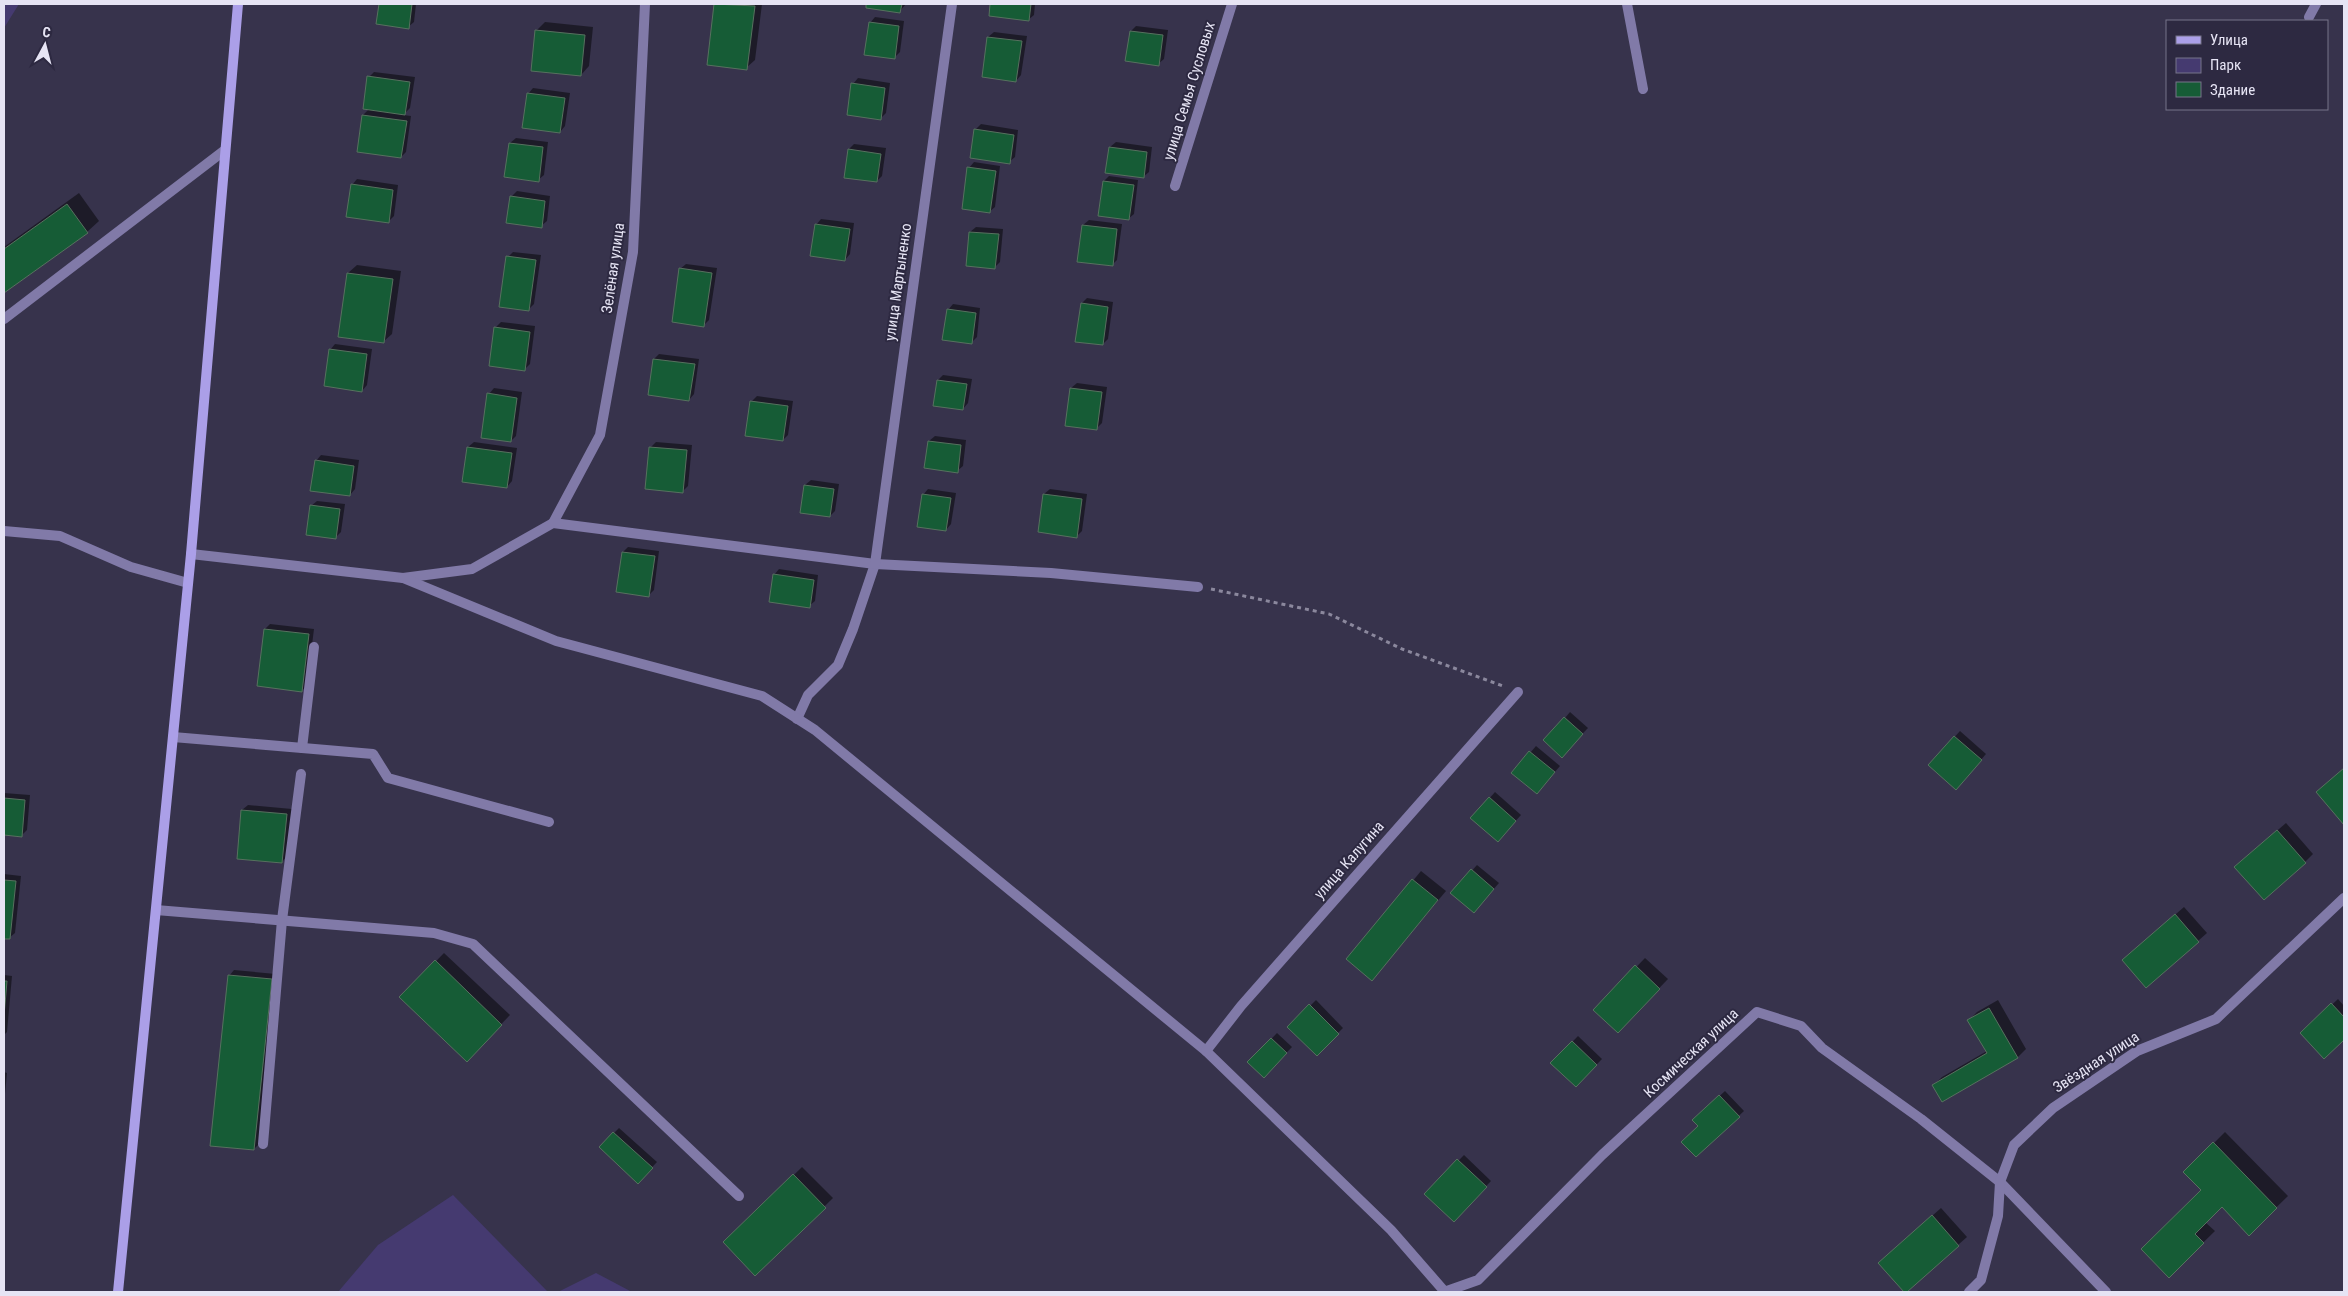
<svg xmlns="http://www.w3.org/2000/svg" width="2348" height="1296" viewBox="0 0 2348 1296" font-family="'Roboto Condensed',sans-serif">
<rect width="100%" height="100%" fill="#37334c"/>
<g fill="#453a70">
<path d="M4,4h15l-15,24z"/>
<path d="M453,1195l95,97h-210l40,-47z"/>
<path d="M596,1273l36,19h-74z"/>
</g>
<g fill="#0007">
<path d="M380,4h36l-2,18 -6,5 -30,-4z"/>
<path d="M716,4h46l-7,56 -9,8 -38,-4z"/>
<path d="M867,4h39l-6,7 -33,-4z"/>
<path d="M992,4h43l-1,11 -6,5 -38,-5z"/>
<path d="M875,17l29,4 -4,31 -6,6 -24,-35z"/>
<path d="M545,22l48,5 -4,39 -8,9 -45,-44z"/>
<path d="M1136,26l32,4 -4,29 -6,5 -27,-33z"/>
<path d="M994,32l33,4 -6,39 -5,6 -28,-44z"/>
<path d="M374,72l41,5 -5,31 -7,7 8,1 -5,36 -5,5 -38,-42 7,-7 -1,-31z"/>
<path d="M858,78l32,5 -4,30 -6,6 -27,-35z"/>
<path d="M533,88l37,5 -5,33 -5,6 -32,-38z"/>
<path d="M981,124l37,6 -3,27 -6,5 -34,-32z"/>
<path d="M516,138l32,4 -4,33 -6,5 -32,-4 4,-33z"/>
<path d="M1116,142l36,5 -3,25 -6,5 -33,-30z"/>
<path d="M854,144l32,4 -4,28 -5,5 -28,-32z"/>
<path d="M974,162l26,4 -5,41 -6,5 -20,-44z"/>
<path d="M1109,176l29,4 -4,34 -6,5 -24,-38z"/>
<path d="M357,179l41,6 -4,31 -6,6 -36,-37z"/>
<path d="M517,191l33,5 -3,25 -6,5 -30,-29z"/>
<path d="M79,193l20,28 -12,11 -83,60v-45z"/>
<path d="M821,219l33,4 -4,31 -5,6 -29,-35z"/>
<path d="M1089,220l33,4 -5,36 -5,5 -29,-40z"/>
<path d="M976,227l27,2 -3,33 -5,5 -25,-35z"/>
<path d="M513,252l28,3 -7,49 -5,5 -21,-52z"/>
<path d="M686,264l31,4 -8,52 -5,5 -24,-56z"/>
<path d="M357,265l44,6 -9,63 -9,8 -35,-69z"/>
<path d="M1087,298l26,4 -5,37 -5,5 -21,-41z"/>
<path d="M953,304l27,4 -3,29 -6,6 -23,-33z"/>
<path d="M501,322l34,4 -5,38 -6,6 -28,-43z"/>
<path d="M335,344l37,5 -5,36 -5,6 -32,-41z"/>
<path d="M659,354l40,5 -5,35 -5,6 -35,-41z"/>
<path d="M943,375l29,4 -4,24 -5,6 -25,-29z"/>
<path d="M1077,383l30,4 -5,36 -6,6 -25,-41z"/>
<path d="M494,388l28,4 -6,44 -5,5 -22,-47z"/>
<path d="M757,396l36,5 -5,34 -5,5 -32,-38z"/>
<path d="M935,436l31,4 -3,26 -6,5 -31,-4 3,-26z"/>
<path d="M474,442l43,6 -5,33 -5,6 -43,-6 4,-34z"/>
<path d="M656,442l36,3 -4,41 -5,5 -33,-43z"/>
<path d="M321,455l38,5 -4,29 -5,6 -34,-34z"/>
<path d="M811,480l28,4 -4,27 -5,5 -25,-31z"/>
<path d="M928,489l28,4 -5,31 -5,6 -23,-35z"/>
<path d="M1050,489l37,5 -5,37 -5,5 -38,-5 5,-37z"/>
<path d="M317,501l28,3 -4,28 -5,5 -25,-31z"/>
<path d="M628,547l31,4 -5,39 -5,5 -26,-43z"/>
<path d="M779,569l39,6 -3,26 -6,5 -35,-31z"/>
<path d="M270,624l44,5 -7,56 -5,6 -37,-62z"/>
<path d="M1570,712l18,16 -21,22 -2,-32z"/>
<path d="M1960,731l26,23 -25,29 -31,-19z"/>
<path d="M1536,746l24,20 -18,21 -29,-14z"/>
<path d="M2344,768v55l-26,-31z"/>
<path d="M1495,792l26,23 -18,20 -31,-17z"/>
<path d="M4,793l26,2 -3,35 -5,5 -18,-1z"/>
<path d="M248,805l44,4 -5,47 -5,6 -40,-52z"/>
<path d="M2286,823l27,31 -8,8 -61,-3z"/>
<path d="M1477,865l22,18 -20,23 -27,-13z"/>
<path d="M1421,871l25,20 -74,88 -24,-20z"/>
<path d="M4,874l17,2 -6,57 -6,5 -5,-1z"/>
<path d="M2184,907l23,26 -9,8 -75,19z"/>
<path d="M444,953l66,62 -43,45 -66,-63z"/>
<path d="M1645,958l23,21 -50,52 -23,-21z"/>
<path d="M234,970l42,4 -17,170 -5,5 -25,-173z"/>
<path d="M4,975l8,1 -5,56 -3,3z"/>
<path d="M2338,999l6,7v32l-20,19 -22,-24z"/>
<path d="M1316,1000l27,28 -26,26 -28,-27z"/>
<path d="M1998,1000l28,49 -8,8 -75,44 -9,-16 8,-8 45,-26 -18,-31 8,-8z"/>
<path d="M1277,1033l15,14 -28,29 -15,-14z"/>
<path d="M1578,1036l24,23 -26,27 -24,-23z"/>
<path d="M4,1072l3,1 -3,31z"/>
<path d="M1725,1091l19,20 -48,45 3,-30 -5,-6z"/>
<path d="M619,1128l38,34 -14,15 -43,-30z"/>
<path d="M2225,1132l63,64 -39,38 -27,-28 -17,16 10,9 -46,45 34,-86 -18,-18z"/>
<path d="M1464,1155l27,26 -37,39 -28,-26z"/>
<path d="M802,1167l31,31 -77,76 -31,-32z"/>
<path d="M1941,1208l26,29 -62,55 -26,-29z"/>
</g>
<g fill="#165c36" stroke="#57715f">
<path d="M379,4h33l-3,25 -33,-5z"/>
<path d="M714,4l41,2 -8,64 -40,-5z"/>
<path d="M866,4h36l-2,9 -34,-5z"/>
<path d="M990,4h41l-2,17 -40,-5z"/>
<path d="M869,22l30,4 -4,33 -31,-4z"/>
<path d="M535,30l50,5 -4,41 -50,-5z"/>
<path d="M1130,31l33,4 -4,31 -34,-5z"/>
<path d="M987,37l35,4 -6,41 -34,-5z"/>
<path d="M367,76l43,6 -5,33 -42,-6z"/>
<path d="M851,83l34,5 -4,32 -34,-5z"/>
<path d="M527,93l38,5 -5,35 -38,-5z"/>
<path d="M362,115l45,6 -6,37 -44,-6z"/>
<path d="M974,129l40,6 -4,29 -40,-6z"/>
<path d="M509,143l34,4 -4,35 -35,-5z"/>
<path d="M1109,147l38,5 -3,26 -39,-5z"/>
<path d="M848,149l33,5 -4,28 -33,-4z"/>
<path d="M967,167l29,4 -6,42 -28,-4z"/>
<path d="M1103,181l31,4 -5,35 -31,-4z"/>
<path d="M351,184l42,6 -4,33 -43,-6z"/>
<path d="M510,196l35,5 -3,27 -36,-5z"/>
<path d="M67,204l21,29 -84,60v-44z"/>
<path d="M815,224l35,5 -5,32 -35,-5z"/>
<path d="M1082,225l35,4 -4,37 -36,-4z"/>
<path d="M969,232l30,2 -4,35 -29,-3z"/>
<path d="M506,256l30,4 -7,51 -30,-4z"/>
<path d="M679,268l33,5 -8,54 -32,-5z"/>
<path d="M347,273l46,6 -9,64 -46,-6z"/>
<path d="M1081,303l27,4 -5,38 -28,-3z"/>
<path d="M947,309l29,4 -4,31 -30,-4z"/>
<path d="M494,327l36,5 -5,39 -36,-5z"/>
<path d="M329,349l38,5 -5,38 -38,-6z"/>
<path d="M653,359l42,5 -6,37 -41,-6z"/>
<path d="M937,380l30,4 -4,26 -30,-4z"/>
<path d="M1070,388l32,4 -5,38 -32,-4z"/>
<path d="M487,393l30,5 -6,44 -30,-4z"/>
<path d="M750,401l38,5 -5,35 -38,-5z"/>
<path d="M928,441l33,4 -3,28 -34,-5z"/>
<path d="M467,447l45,6 -5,35 -45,-6z"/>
<path d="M649,447l38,3 -4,43 -38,-4z"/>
<path d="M315,460l39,6 -4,30 -40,-5z"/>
<path d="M804,485l30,4 -4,28 -30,-4z"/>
<path d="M922,494l29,4 -5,33 -29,-4z"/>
<path d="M1043,494l39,5 -5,39 -39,-6z"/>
<path d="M310,505l30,4 -4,30 -30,-4z"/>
<path d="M622,552l33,4 -6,41 -33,-5z"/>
<path d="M773,574l41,6 -4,28 -41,-6z"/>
<path d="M264,629l45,5 -7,58 -45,-6z"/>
<path d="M1564,717l19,17 -21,24 -19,-18z"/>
<path d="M1954,736l28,24 -26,30 -28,-25z"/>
<path d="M1529,751l26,21 -18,22 -26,-21z"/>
<path d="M2344,768v57l-28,-33z"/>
<path d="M1489,797l27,24 -18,21 -28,-24z"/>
<path d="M4,798l21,2 -3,37 -18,-2z"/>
<path d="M241,810l46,4 -5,49 -45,-4z"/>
<path d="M2277,830l29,33 -42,37 -30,-33z"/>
<path d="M1471,869l23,20 -20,24 -24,-20z"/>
<path d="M1412,879l26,21 -66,81 -26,-22z"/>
<path d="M4,880l12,1 -6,58h-6z"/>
<path d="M2175,914l24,28 -53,46 -24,-28z"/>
<path d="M435,960l67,65 -35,37 -68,-65z"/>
<path d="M1635,965l25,24 -42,44 -25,-23z"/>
<path d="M228,975l44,4 -18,171 -44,-4z"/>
<path d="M4,981h3l-3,35z"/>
<path d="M2331,1003l13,14v23l-20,19 -24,-26z"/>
<path d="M1309,1004l30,30 -22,22 -30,-29z"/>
<path d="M1989,1008l29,50 -76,44 -10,-17 55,-32 -20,-33z"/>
<path d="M1271,1038l16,15 -23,25 -17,-16z"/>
<path d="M1572,1041l25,24 -21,22 -26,-24z"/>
<path d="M1719,1095l21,22 -44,40 -15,-15 17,-16 -6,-6z"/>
<path d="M613,1132l40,36 -15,16 -39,-37z"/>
<path d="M2213,1142l64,66 -28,28 -27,-29 -27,27 9,9 -35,35 -28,-29 60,-59 -18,-18z"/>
<path d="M1457,1159l30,28 -33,35 -30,-28z"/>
<path d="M793,1174l33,34 -71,68 -32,-34z"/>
<path d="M1932,1215l27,31 -52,46h-3l-26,-29z"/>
</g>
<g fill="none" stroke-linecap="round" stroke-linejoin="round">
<path stroke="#8b889d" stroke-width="3" stroke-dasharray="4 4" stroke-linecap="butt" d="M1211,589l118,25 73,35 101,37"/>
<g stroke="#817aa8" stroke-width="10">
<path d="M2309,17l7,-13"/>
<path d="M4,319l221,-169"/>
<path d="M4,531l56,5 71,31 57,16"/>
<path d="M797,719l11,-24 30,-30 15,-36 22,-65"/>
<path d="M173,737l200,17 15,24 161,44"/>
<path d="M302,748l12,-101"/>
<path d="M156,910l278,23 39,11 266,252"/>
<path d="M263,1144l19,-224 19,-146"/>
</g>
<g stroke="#817aa8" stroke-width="10">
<path d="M1627,4l16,85"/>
<path d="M1175,186l57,-182"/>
<path d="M553,523l47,-88 33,-183 12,-248"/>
<path d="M191,554l212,24 69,-9 81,-46 322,41 176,9 147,14"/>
<path d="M875,564l77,-560"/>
<path d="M403,578l153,63 206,55 53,34 391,321 185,179 54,62"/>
<path d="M1206,1051l35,-45 277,-314"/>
<path d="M1444,1292l34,-12 124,-125 155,-143 44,14 21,22 99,71 79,63 106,110"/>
<path d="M1969,1292l12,-12 17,-64 2,-34 14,-37 39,-37 84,-57 79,-32 128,-121"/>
</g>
<path stroke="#ab9fe8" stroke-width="10" d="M118,1292l73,-738 47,-550"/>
</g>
<g text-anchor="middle" stroke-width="4" stroke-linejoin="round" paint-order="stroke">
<g font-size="15" fill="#e6e4f4" stroke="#2d2941">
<text transform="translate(1189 91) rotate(-73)" y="5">улица Семья Сусловых</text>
<text transform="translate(613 268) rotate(-82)" y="5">Зелёная улица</text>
<text transform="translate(898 282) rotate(-82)" y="5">улица Мартыненко</text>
<text transform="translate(1349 860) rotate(-49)" y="5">улица Калугина</text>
<text transform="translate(1691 1053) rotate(-43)" y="5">Космическая улица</text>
<text transform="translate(2096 1062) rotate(-33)" y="5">Звёздная улица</text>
</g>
</g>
<rect width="2348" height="1296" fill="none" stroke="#e6e4f4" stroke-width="10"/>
<rect x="2166" y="20" width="162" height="90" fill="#2d2941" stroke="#777489"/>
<rect x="2176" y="36" width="25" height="8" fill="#ab9fe8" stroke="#777489"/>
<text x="2210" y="45" font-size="15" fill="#e6e4f4">Улица</text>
<rect x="2176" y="58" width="25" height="15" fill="#453a70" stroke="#777489"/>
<text x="2210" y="70" font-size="15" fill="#e6e4f4">Парк</text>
<rect x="2176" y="82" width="25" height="15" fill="#165c36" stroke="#777489"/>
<text x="2210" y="95" font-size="15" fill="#e6e4f4">Здание</text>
<g transform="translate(45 45) rotate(7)" stroke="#2d2941" stroke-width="4" paint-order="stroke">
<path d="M0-4L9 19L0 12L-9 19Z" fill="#e6e4f4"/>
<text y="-8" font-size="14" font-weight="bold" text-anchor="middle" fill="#e6e4f4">С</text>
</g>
</svg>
